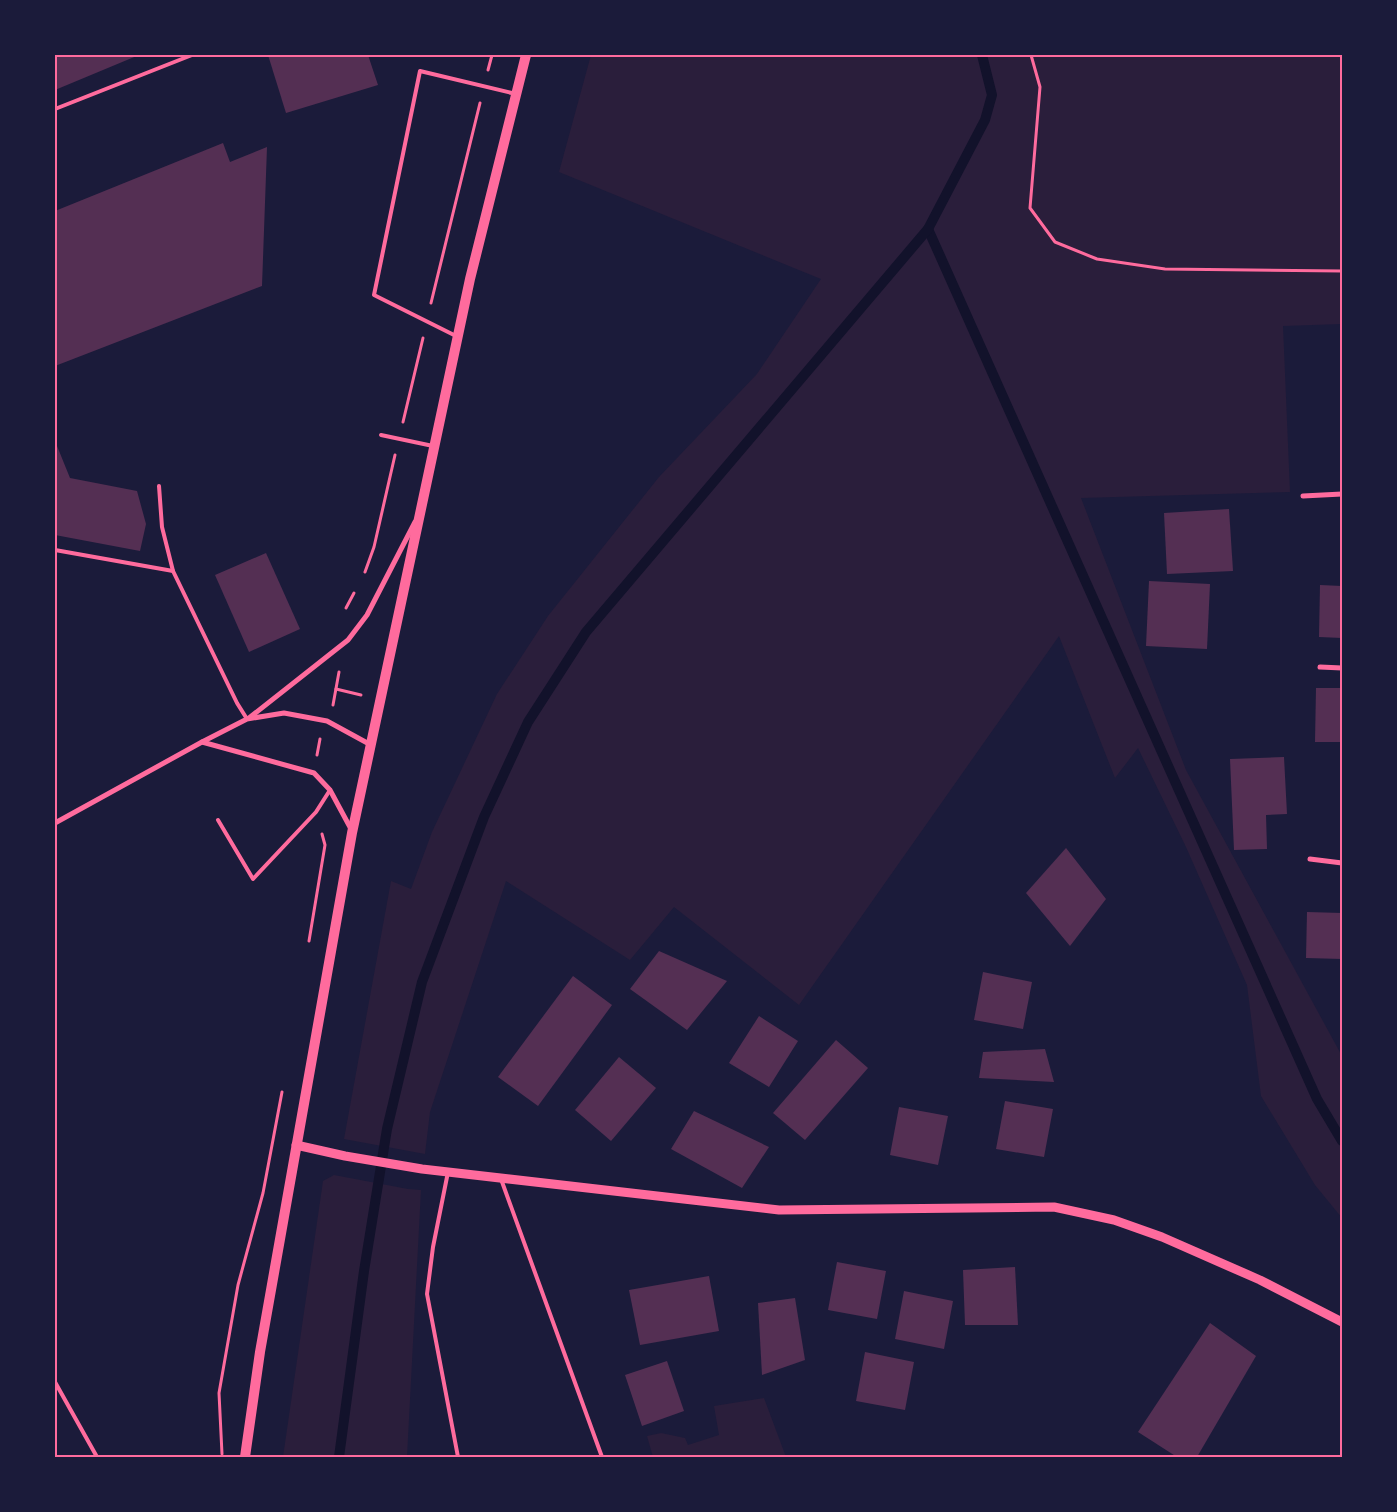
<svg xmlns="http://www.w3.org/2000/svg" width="1397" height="1512" viewBox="0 0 1397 1512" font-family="'IBM Plex Sans',sans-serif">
<rect width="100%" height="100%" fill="#1b1b3a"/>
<g fill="#2a1e3b">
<path d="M591,55h751v269l-59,2 7,166 -209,6 105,272 156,286v162l-27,-33 -54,-89 -14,-111 -61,-138 -48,-99 -23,30 -56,-142 -260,369 -125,-98 -44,53 -124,-79 -76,231 -5,42 -81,-15 47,-258 20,8 21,-57 65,-138 51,-78 111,-139 98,-103 64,-95 -262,-107z"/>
<path d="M334,1175l74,14 13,1 -14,267h-124l40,-276z"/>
<path d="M764,1398l22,59h-133l-6,-21 14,-3 24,5 3,7 31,-10 -5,-29z"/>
</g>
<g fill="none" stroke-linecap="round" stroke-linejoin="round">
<g stroke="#12122b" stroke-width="10">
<path d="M928,229l389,870 25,42"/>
<path d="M339,1457l25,-186 23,-142 35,-147 62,-165 44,-95 58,-90 342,-403 57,-109 7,-25 -10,-40"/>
</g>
</g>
<g fill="#542f53">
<path d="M55,55h84l-84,35z"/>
<path d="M268,55h100l10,30 -92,28z"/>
<path d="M223,143l7,19 37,-15 -5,139 -207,80v-155z"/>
<path d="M55,441l15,37 67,13 9,33 -6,27 -85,-16z"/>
<path d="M1229,509l4,62 -66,3 -3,-61z"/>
<path d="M266,553l34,76 -51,23 -34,-77z"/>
<path d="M1149,581l61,3 -3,65 -61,-3z"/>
<path d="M1320,585l22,1v52l-23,-1z"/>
<path d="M1316,688h26v54h-27z"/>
<path d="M1284,757l3,57 -21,1 1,34 -33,1 -4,-91z"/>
<path d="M1066,848l40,51 -36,47 -44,-53z"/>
<path d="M1307,912l35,1v46l-36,-1z"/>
<path d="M659,951l68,30 -40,49 -57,-41z"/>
<path d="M983,972l49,10 -9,47 -49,-9z"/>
<path d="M573,976l39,29 -74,101 -40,-29z"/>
<path d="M759,1016l39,25 -29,46 -40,-24z"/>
<path d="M836,1040l32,28 -63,72 -32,-27z"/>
<path d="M1045,1049l9,33 -75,-4 4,-26z"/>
<path d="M619,1057l37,31 -45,53 -36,-31z"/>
<path d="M1005,1101l48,8 -9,48 -48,-8z"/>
<path d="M899,1107l49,9 -10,49 -48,-10z"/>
<path d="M694,1111l75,36 -27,41 -71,-39z"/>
<path d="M837,1262l49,9 -9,48 -49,-9z"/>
<path d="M1015,1267l3,58h-53l-2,-55z"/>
<path d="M709,1276l10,55 -79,14 -11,-55z"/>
<path d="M904,1291l49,10 -9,48 -49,-10z"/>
<path d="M795,1298l10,62 -43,15 -4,-72z"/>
<path d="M1210,1323l46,33 -59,101h-20l-39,-25z"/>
<path d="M865,1352l49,10 -9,48 -49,-9z"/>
<path d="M667,1361l17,50 -42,15 -17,-51z"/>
</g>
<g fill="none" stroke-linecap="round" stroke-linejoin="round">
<g stroke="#ff6b9d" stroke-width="3">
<path d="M1031,55l9,32 -10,121 25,34 42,17 68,10 177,2"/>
<path d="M488,70l4,-15"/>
<path d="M431,303l49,-200"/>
<path d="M403,422l20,-84"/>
<path d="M365,572l9,-25 21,-92"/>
<path d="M346,608l8,-15"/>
<path d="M336,689l25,6"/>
<path d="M333,705l6,-33"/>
<path d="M317,755l3,-16"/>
<path d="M309,941l16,-96 -3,-11"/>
<path d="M222,1454l-3,-61 19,-108 25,-92 19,-101"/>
</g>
<g stroke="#ff6b9d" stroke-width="4">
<path d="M55,109l137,-54"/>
<path d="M458,337l-84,-42 46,-224 96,23"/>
<path d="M381,435l52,11"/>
<path d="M159,486l3,41 11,44"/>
<path d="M55,550l118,21 64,132 10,16"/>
<path d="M218,820l35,59 63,-67 14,-22"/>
<path d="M448,1172l-15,75 -6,47 31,163"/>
<path d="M501,1179l101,278"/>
<path d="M55,1382l42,75"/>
</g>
<g stroke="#ff6b9d" stroke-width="5">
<path d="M1303,496l39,-2"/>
<path d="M1320,667l22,1"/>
<path d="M249,718l99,-78 19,-25 48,-93"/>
<path d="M202,742l112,31 16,17 21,39"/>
<path d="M55,823l147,-81 45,-23 37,-6 43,8 44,24"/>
<path d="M1310,859l32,4"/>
</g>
<path stroke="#ff6b9d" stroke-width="9" d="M296,1145l49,11 77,13 357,41 275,-3 60,13 48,17 98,43 82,42"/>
<path stroke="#ff6b9d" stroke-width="10" d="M245,1457l15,-105 92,-519 118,-554 56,-224"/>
</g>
<rect width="1397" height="1512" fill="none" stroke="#1b1b3a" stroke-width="112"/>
<rect x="56" y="56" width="1285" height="1400" fill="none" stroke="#ff6b9d" stroke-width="2"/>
</svg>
